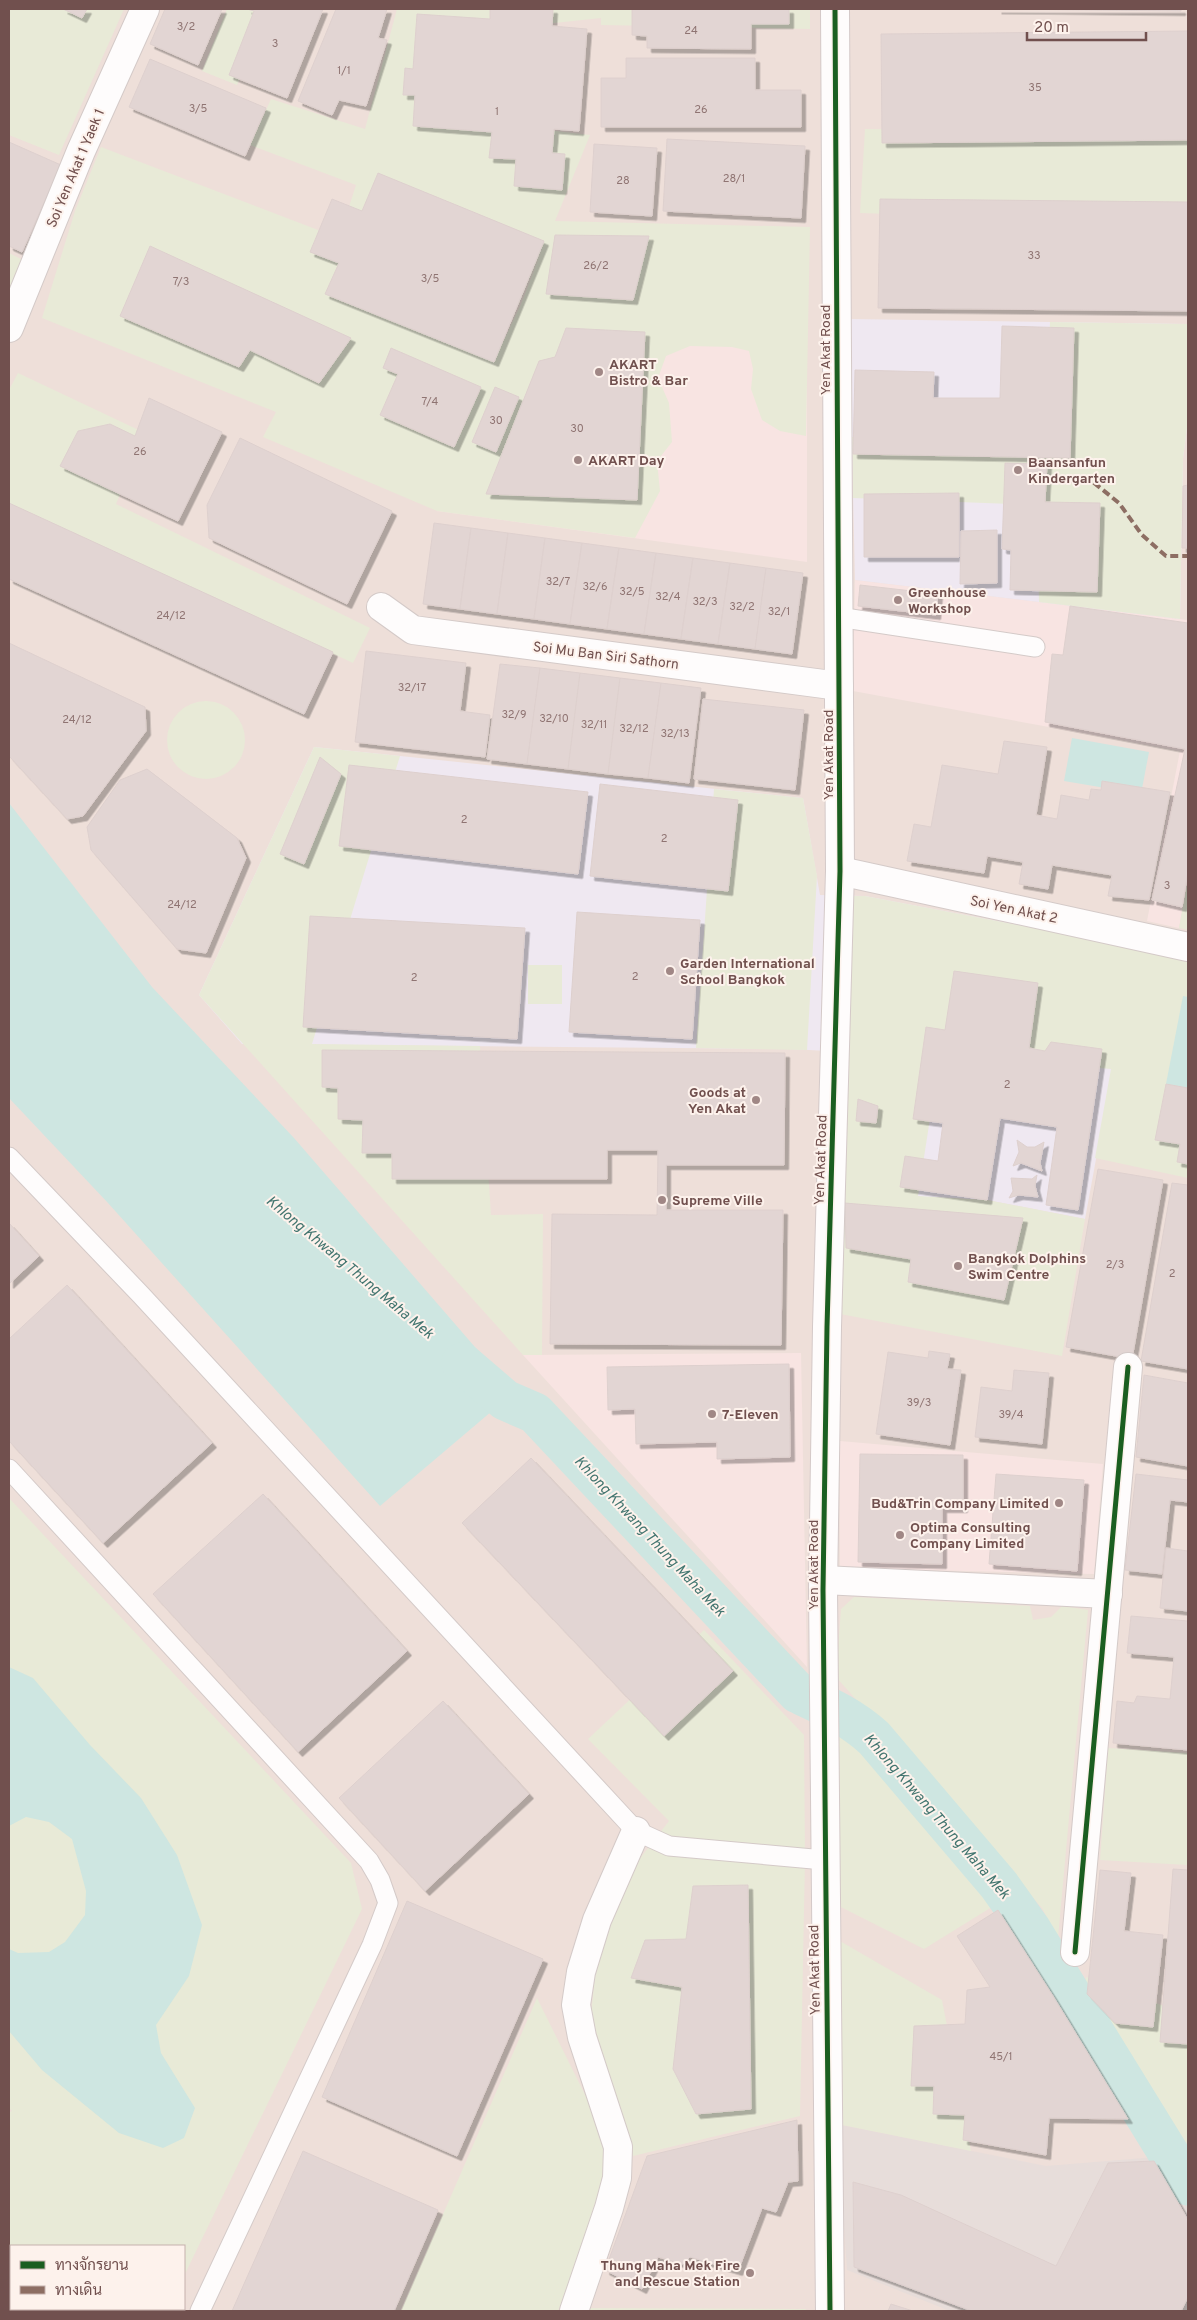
<svg xmlns="http://www.w3.org/2000/svg" width="1197" height="2320" viewBox="0 0 1197 2320" font-family="Overpass,Sarabun,sans-serif">
<defs>
<filter id="shadow"><feDropShadow dx="4.5" dy="4.5" stdDeviation="0" flood-color="#0004"/></filter>
</defs>
<rect width="100%" height="100%" fill="#f6eeeb"/>
<path fill="#eedfd9" fill-rule="evenodd" d="M9,9h1179v2302h-1179zM11,2246h173v63h-173z"/>
<g fill="#f8e4e2">
<path d="M807,316v246l-370,-51 52,-130z"/>
<path d="M855,580l333,40v259l-9,49 -32,-7 33,-170 -327,-60z"/>
<path d="M801,1353l6,314 -284,-312z"/>
<path d="M840,1441l263,23 -9,110 -254,-6z"/>
</g>
<path fill="#e7ddda" d="M837,2124l209,42 110,-9 32,51v103h-238l-103,-41z"/>
<g fill="#efe8f1">
<path d="M849,319l339,5v96l-5,38 -3,161 -325,-39z"/>
<path d="M314,747l489,51 17,97 45,1 270,51 -50,272 -98,-19 -148,-7 9,-141 -59,-3 -547,-5 -43,-49z"/>
</g>
<g fill="#e8ead7" fill-rule="evenodd">
<path d="M9,9h115l-65,146 -50,-20z"/>
<path d="M227,9h41l-31,76 -35,-14z"/>
<path d="M397,9h413v20l-209,-4v-7l-157,17 -10,82 156,18 -35,86 255,6 -4,209 -26,-5 -18,-11 -11,-31 2,-20 -4,-18 -17,-4 -42,-1 -24,10 -8,22 11,25 3,39 -15,19 3,30 -25,47 -198,-27 -174,-74 13,-25 -234,-94 33,-107 26,-64 238,91 17,-53 -106,-40 21,-46 94,30zM543,247l-22,57 -19,40v-1z"/>
<path d="M865,129l323,4v91l-328,-11z"/>
<path d="M9,253l14,7 -14,30z"/>
<path d="M1050,322l138,2v96l-5,38 -3,161 -141,-17 -2,-97 -184,-7 -1,-61 192,5z"/>
<path d="M18,373l127,60 -29,71 254,124 -17,35 -344,-160v-113z"/>
<circle cx="206" cy="740" r="39"/>
<path d="M314,747l86,9 -88,288 168,2 11,169 52,-1 -1,141h-19l-324,-360z"/>
<path d="M714,789l89,9 14,78 -10,174 -111,-2z"/>
<path d="M1188,879v51l-9,-2z"/>
<path d="M850,896h15l270,51 53,13v218l-93,-20 16,-89 -171,-15 -22,142 69,4 98,19 -23,137 -222,-42z"/>
<rect x="528" y="965" width="34" height="39"/>
<path d="M9,1498l342,365 11,46 -178,367v-30h-173v63h158l-1,2h-159v-199l3,-1 -3,-3z"/>
<path d="M854,1597l176,9 3,14 18,-3 11,-11 26,4 -30,328 -16,-30 -206,-231 5,-68z"/>
<path d="M704,1630l100,105 1,124 -5,257 -167,40 -42,-141 4,-40 16,-54 27,-60 31,-40 -81,-82z"/>
<path d="M833,1719l17,7 17,14 133,162 -76,47 -91,-46z"/>
<path d="M1108,1748l80,5v112l-88,-5z"/>
<path d="M833,1937l109,63 29,151 -134,-27z"/>
<path d="M1086,1977l102,38v132l-56,-90 -47,-66z"/>
<path d="M537,1998l71,143 5,44 -55,126h-157z"/>
<path d="M587,2308l219,1v2h-221z"/>
</g>
<g fill="#cee6e1">
<path d="M1072,738l77,14 -8,42 -77,-13z"/>
<path d="M9,803l143,184 142,151 219,253 -8,9 -125,106 -272,-303 -99,-105z"/>
<path d="M1183,996l5,1v91l-22,-4z"/>
<path d="M9,1667l24,11 57,67 51,53 36,57 25,70 -13,51 -33,49 5,28 34,55 -11,30 -21,10 -44,-15 -77,-63 -33,-39v-82l9,4 31,-1 16,-10 20,-27 1,-24 -14,-52 -23,-17 -23,-5 -17,9z"/>
</g>
<g fill="none" stroke-linecap="round" stroke-linejoin="round">
<path stroke="#cee6e1" stroke-width="41" d="M462,1363l43,37 30,13 263,280c28,13 53,24 76,45l125,147 32,45 157,255"/>
</g>
<g fill="#e2d5d3" stroke="#ded0ce" filter="url(#shadow)">
<path d="M63,9h24l-5,9z"/>
<path d="M165,9h57l-24,56 -48,-21z"/>
<path d="M247,9h76l-36,89 -58,-23 25,-64z"/>
<path d="M336,9h51l-9,29 9,2 -21,66 -27,-6 -7,15 -34,-14z"/>
<path d="M490,9h63l-1,17 35,3 -8,102 -25,-2 -2,24 13,1 -3,36 -48,-4 2,-27 -27,-1 3,-26 -79,-6 2,-31h-12l2,-27 8,1 4,-55 73,5z"/>
<path d="M632,9h157v15h-38v25l-104,-1v-12l-15,-1z"/>
<path d="M997,9h184v2z"/>
<path d="M1188,31v109l-306,3 -1,-109z"/>
<path d="M626,58h129v32h46v37h-200v-49h25z"/>
<path d="M150,59l116,49 -21,48 -116,-49z"/>
<path d="M667,139l138,7 -4,72 -138,-7z"/>
<path d="M9,142l52,23 -39,87 -13,-6z"/>
<path d="M594,144l63,4 -5,68 -62,-4z"/>
<path d="M378,173l166,68 -50,121 -169,-68 14,-31 -29,-11 22,-53 30,12z"/>
<path d="M880,199l308,3v109l-310,-3z"/>
<path d="M555,235l94,1 -16,64 -87,-6z"/>
<path d="M150,246l201,92 -32,45 -69,-33 -11,17 -119,-51z"/>
<path d="M1002,326l72,2 -4,130 -217,-4 2,-84 79,2 -1,26h67z"/>
<path d="M566,328l79,4 -8,168 -151,-6 53,-133 16,-4z"/>
<path d="M391,348l90,39 -27,60 -74,-32 18,-41 -15,-6z"/>
<path d="M495,387l24,10 -23,55 -24,-10z"/>
<path d="M149,398l73,34 -44,89 -118,-55 18,-35 32,-7 25,12z"/>
<path d="M240,438l152,73 -45,93 -138,-66 -2,-33z"/>
<path d="M1005,463l42,1 -2,38 55,1 -3,89 -87,-2 1,-40 -9,-1z"/>
<path d="M1188,485v63h-6l1,-62z"/>
<path d="M959,493v64h-95v-63z"/>
<path d="M9,503l324,149 -29,62 -295,-135z"/>
<path d="M434,523l37,5 -11,81 -37,-5z"/>
<path d="M471,528l37,5 -11,81 -37,-5z"/>
<path d="M997,530v53l-37,1 1,-53z"/>
<path d="M508,533l37,5 -11,81 -37,-5z"/>
<path d="M545,538l37,5 -12,81 -36,-5z"/>
<path d="M582,543l37,5 -12,81 -37,-5z"/>
<path d="M619,548l37,5 -12,81 -37,-5z"/>
<path d="M656,553l37,5 -12,81 -37,-5z"/>
<path d="M693,558l37,5 -12,81 -37,-5z"/>
<path d="M730,563l36,5 -11,81 -37,-5z"/>
<path d="M766,568l37,5 -11,81 -37,-5z"/>
<path d="M860,585l78,9 -2,21 -78,-9z"/>
<path d="M1070,606l118,17v248l-6,36 -30,-7 33,-151 -140,-27 7,-68 11,1z"/>
<path d="M9,643l136,64 1,24 -63,85 -16,3 -58,-63z"/>
<path d="M366,651l100,12 -6,48 30,4 -5,42 -130,-15z"/>
<path d="M500,664l40,4 -13,96 -40,-5z"/>
<path d="M540,668l40,5 -12,96 -41,-5z"/>
<path d="M580,673l40,5 -12,96 -40,-5z"/>
<path d="M620,678l41,5 -13,95 -40,-4z"/>
<path d="M661,683l40,5 -12,95 -41,-5z"/>
<path d="M703,699l101,11 -9,80 -101,-11z"/>
<path d="M1004,741l43,6 -11,68 21,4 4,-24 28,5 2,-11 10,1 1,-9 68,11 -21,108 -41,-4 4,-21 -60,-10 -4,24 -29,-5 4,-22 -36,-6 -3,17 -77,-12 7,-37 17,3 11,-62 56,9z"/>
<path d="M320,757l21,17 -37,90 -24,-10z"/>
<path d="M349,765l239,27 -10,82 -239,-28z"/>
<path d="M147,769l90,69 9,20 -40,95 -29,-4 -86,-99 -4,-23 33,-47z"/>
<path d="M600,784l138,16 -10,91 -138,-15z"/>
<path d="M577,912l123,8 -8,119 -123,-7z"/>
<path d="M310,916l215,12 -8,111 -214,-12z"/>
<path d="M954,971l84,12 -9,65 16,3 6,-9 51,7 -24,161 -32,-5 11,-78 -57,-9 -13,82 -87,-13 5,-31 33,5 5,-38 -30,-4 13,-92 19,3z"/>
<path d="M322,1050l463,3 -1,112h-118v45h117l-2,135 -231,-1 2,-130 105,1 1,-65h-51v29h-215v-26h-30l1,-33 -25,-1v-31l-16,-1z"/>
<path d="M1166,1084l22,4v76l-11,-2 3,-18 -25,-4z"/>
<path d="M858,1099l20,7 -2,17 -20,-2z"/>
<path d="M1017,1140l10,7h8l9,-5 -4,21 2,8 -21,-8 -8,3 6,-14z"/>
<path d="M1098,1169l65,11 -31,179 -66,-12z"/>
<path d="M1037,1175l-2,11 3,11 -19,-2 -10,3 4,-7 -2,-13 21,1z"/>
<path d="M1172,1183l16,2v184l-47,-8z"/>
<path d="M845,1203l178,15 -19,82 -96,-18 3,-23 -65,-11z"/>
<path d="M9,1223l30,33 -30,28z"/>
<path d="M67,1285l145,158 -109,100 -94,-102v-102z"/>
<path d="M929,1351l21,3 -3,15 14,1 -11,75 -74,-11 12,-82 40,6z"/>
<path d="M789,1364l1,93 -73,2v-17l-81,2 -1,-35 -27,1 -1,-43z"/>
<path d="M1014,1370l35,3 -7,71 -67,-7 6,-50 31,4z"/>
<path d="M1144,1375l44,8v83l-52,-9z"/>
<path d="M860,1454l103,1v53h-21v56l-84,-2z"/>
<path d="M531,1458l202,213 -69,65 -202,-213z"/>
<path d="M996,1474l88,6 -7,91 -88,-7z"/>
<path d="M1136,1474l52,6v22l-18,-2 -8,74 -37,-4z"/>
<path d="M263,1494l144,157 -109,101 -145,-158z"/>
<path d="M1166,1548l22,3v60l-28,-3z"/>
<path d="M1131,1616l57,5v129l-75,-7 4,-42 17,2 3,-7 33,3 4,-42 -47,-4z"/>
<path d="M443,1701l86,93 -104,97 -86,-93z"/>
<path d="M1173,1869l15,1v174l-28,-2z"/>
<path d="M1100,1870l31,3 -7,58 39,4 -10,92 -38,-4 -28,-29z"/>
<path d="M748,1885l3,224 -55,5 -23,-45 9,-82 -51,-9 14,-38 41,-1 7,-53z"/>
<path d="M407,1901l136,58 -86,197 -135,-59z"/>
<path d="M998,1910l55,86 75,123 -79,-1 -3,37 -83,-15 2,-25 -32,-1 1,-28h-23l3,-60 51,-2 2,-34 23,-3 -33,-51z"/>
<path d="M797,2120l1,61 -10,1 -12,30 -14,-4 -24,63 -48,-14 -7,7 -25,-7 -16,32 -37,-19 42,-114z"/>
<path d="M303,2151l135,59 -44,101h-162z"/>
<path d="M1154,2161l34,59v77l-7,14h-209l-118,-44 -1,-85 48,13 155,71 52,-103z"/>
<path d="M891,2304l22,7h-25z"/>
</g>
<g fill="none" stroke-linecap="round" stroke-linejoin="round">
<g stroke="#d4cac8" stroke-width="21">
<g id="lane">
<path d="M838,617l197,30"/>
<path d="M9,1157l132,138 495,536 33,15 155,14"/>
<path d="M9,1469l360,392 11,19 8,23 -16,42 -172,366"/>
</g>
</g>
<g stroke="#d4cac8" stroke-width="30">
<g id="street">
<path d="M9,328l72,-177 64,-142"/>
<path d="M381,607l32,23 426,56"/>
<path d="M840,871l348,76"/>
<path d="M823,1580l285,14"/>
<path d="M1075,1952l53,-585"/>
<path d="M574,2311l35,-103 8,-30 1,-31 -36,-110 -6,-32 5,-33 16,-52 39,-89"/>
</g>
</g>
<g stroke="#d4c9c8" stroke-width="30">
<path id="secondary" d="M830,2311l-7,-721 4,-263 13,-456 -5,-862"/>
</g>
<use href="#lane" stroke="#fefcfc" stroke-width="19"/>
<use href="#street" stroke="#fefcfc" stroke-width="28"/>
<use href="#secondary" stroke="#fefcfc" stroke-width="28"/>
<path stroke="#8d6e63" stroke-width="4" stroke-dasharray="8 4" stroke-linecap="butt" d="M1046,480l47,2 26,21 23,32 24,21h22"/>
<g stroke="#fdf2ec" stroke-width="8">
<g id="cycleway">
<path d="M1075,1952l53,-585"/>
<path d="M830,2311l-7,-721 4,-263 13,-456 -5,-862"/>
</g>
</g>
<use href="#cycleway" stroke="#1b5e20" stroke-width="5"/>
</g>
<g fill="#a08785" stroke="#fdf2ec" stroke-width="2">
<circle cx="599" cy="372" r="5"/>
<circle cx="578" cy="460" r="5"/>
<circle cx="1018" cy="470" r="5"/>
<circle cx="898" cy="600" r="5"/>
<circle cx="670" cy="971" r="5"/>
<circle cx="756" cy="1100" r="5"/>
<circle cx="662" cy="1200" r="5"/>
<circle cx="958" cy="1266" r="5"/>
<circle cx="712" cy="1414" r="5"/>
<circle cx="1059" cy="1503" r="5"/>
<circle cx="900" cy="1535" r="5"/>
<circle cx="750" cy="2273" r="5"/>
</g>
<g text-anchor="middle" stroke-width="4" stroke-linejoin="round" paint-order="stroke">
<g font-size="11" fill="#8f7472">
<text x="186" y="30">3/2</text>
<text x="691" y="34">24</text>
<text x="275" y="47">3</text>
<text x="344" y="74">1/1</text>
<text x="1035" y="91">35</text>
<text x="198" y="112">3/5</text>
<text x="701" y="113">26</text>
<text x="497" y="115">1</text>
<text x="734" y="182">28/1</text>
<text x="623" y="184">28</text>
<text x="1034" y="259">33</text>
<text x="596" y="269">26/2</text>
<text x="430" y="282">3/5</text>
<text x="181" y="285">7/3</text>
<text x="430" y="405">7/4</text>
<text x="496" y="424">30</text>
<text x="577" y="432">30</text>
<text x="140" y="455">26</text>
<text x="558" y="585">32/7</text>
<text x="595" y="590">32/6</text>
<text x="632" y="595">32/5</text>
<text x="668" y="600">32/4</text>
<text x="705" y="605">32/3</text>
<text x="742" y="610">32/2</text>
<text x="779" y="615">32/1</text>
<text x="171" y="619">24/12</text>
<text x="412" y="691">32/17</text>
<text x="514" y="718">32/9</text>
<text x="554" y="722">32/10</text>
<text x="77" y="723">24/12</text>
<text x="594" y="728">32/11</text>
<text x="634" y="732">32/12</text>
<text x="675" y="737">32/13</text>
<text x="464" y="823">2</text>
<text x="664" y="842">2</text>
<text x="1167" y="889">3</text>
<text x="182" y="908">24/12</text>
<text x="635" y="980">2</text>
<text x="414" y="981">2</text>
<text x="1007" y="1088">2</text>
<text x="1115" y="1268">2/3</text>
<text x="1172" y="1277">2</text>
<text x="919" y="1406">39/3</text>
<text x="1011" y="1418">39/4</text>
<text x="1001" y="2060">45/1</text>
</g>
<g font-size="14" fill="#71504e" stroke="#fdf2ec">
<text transform="translate(75 168) rotate(-67)" y="5">Soi Yen Akat 1 Yaek 1</text>
<text transform="translate(825 350) rotate(-90)" y="5">Yen Akat Road</text>
<text transform="translate(606 655) rotate(7)" y="5">Soi Mu Ban Siri Sathorn</text>
<text transform="translate(828 755) rotate(-90)" y="5">Yen Akat Road</text>
<text transform="translate(1014 909) rotate(12)" y="5">Soi Yen Akat 2</text>
<text transform="translate(820 1160) rotate(-88)" y="5">Yen Akat Road</text>
<text transform="translate(813 1565) rotate(-90)" y="5">Yen Akat Road</text>
<text transform="translate(814 1970) rotate(-91)" y="5">Yen Akat Road</text>
</g>
<g font-size="14" font-weight="bold" fill="#71504e" stroke="#fdf2ec" text-anchor="start">
<text x="609" y="369">AKART<tspan x="609" dy="16">Bistro &amp; Bar</tspan></text>
<text x="588" y="465">AKART Day</text>
<text x="1028" y="467">Baansanfun<tspan x="1028" dy="16">Kindergarten</tspan></text>
<text x="908" y="597">Greenhouse<tspan x="908" dy="16">Workshop</tspan></text>
<text x="680" y="968">Garden International<tspan x="680" dy="16">School Bangkok</tspan></text>
<text x="746" y="1097" text-anchor="end">Goods at<tspan x="746" dy="16">Yen Akat</tspan></text>
<text x="672" y="1205">Supreme Ville</text>
<text x="968" y="1263">Bangkok Dolphins<tspan x="968" dy="16">Swim Centre</tspan></text>
<text x="722" y="1419">7-Eleven</text>
<text x="1049" y="1508" text-anchor="end">Bud&amp;Trin Company Limited</text>
<text x="910" y="1532">Optima Consulting<tspan x="910" dy="16">Company Limited</tspan></text>
<text x="740" y="2270" text-anchor="end">Thung Maha Mek Fire<tspan x="740" dy="16">and Rescue Station</tspan></text>
</g>
<g font-size="15" font-style="italic" fill="#42756f" stroke="#fdf2ec">
<text transform="translate(350 1267) rotate(40)" y="5">Khlong Khwang Thung Maha Mek</text>
<text transform="translate(650 1536) rotate(47)" y="5">Khlong Khwang Thung Maha Mek</text>
<text transform="translate(937 1816) rotate(49)" y="5">Khlong Khwang Thung Maha Mek</text>
</g>
</g>
<rect width="1197" height="2320" fill="none" stroke="#71504e" stroke-width="20"/>
<rect x="10" y="2245" width="175" height="65" fill="#fdf2ec" stroke="#c5b1ad"/>
<rect x="20" y="2261" width="25" height="8" fill="#1b5e20" stroke="#c5b1ad"/>
<text x="55" y="2270" font-size="15" fill="#71504e">ทางจักรยาน</text>
<rect x="20" y="2286" width="25" height="8" fill="#8d6e63" stroke="#c5b1ad"/>
<text x="55" y="2295" font-size="15" fill="#71504e">ทางเดิน</text>
<path d="M1027 32v8h119v-8" fill="none" stroke="#71504e" stroke-width="2.5"/>
<text x="1034" y="32" font-size="15" fill="#71504e" stroke="#fdf2ec" stroke-width="4" paint-order="stroke">20 m</text>
</svg>
